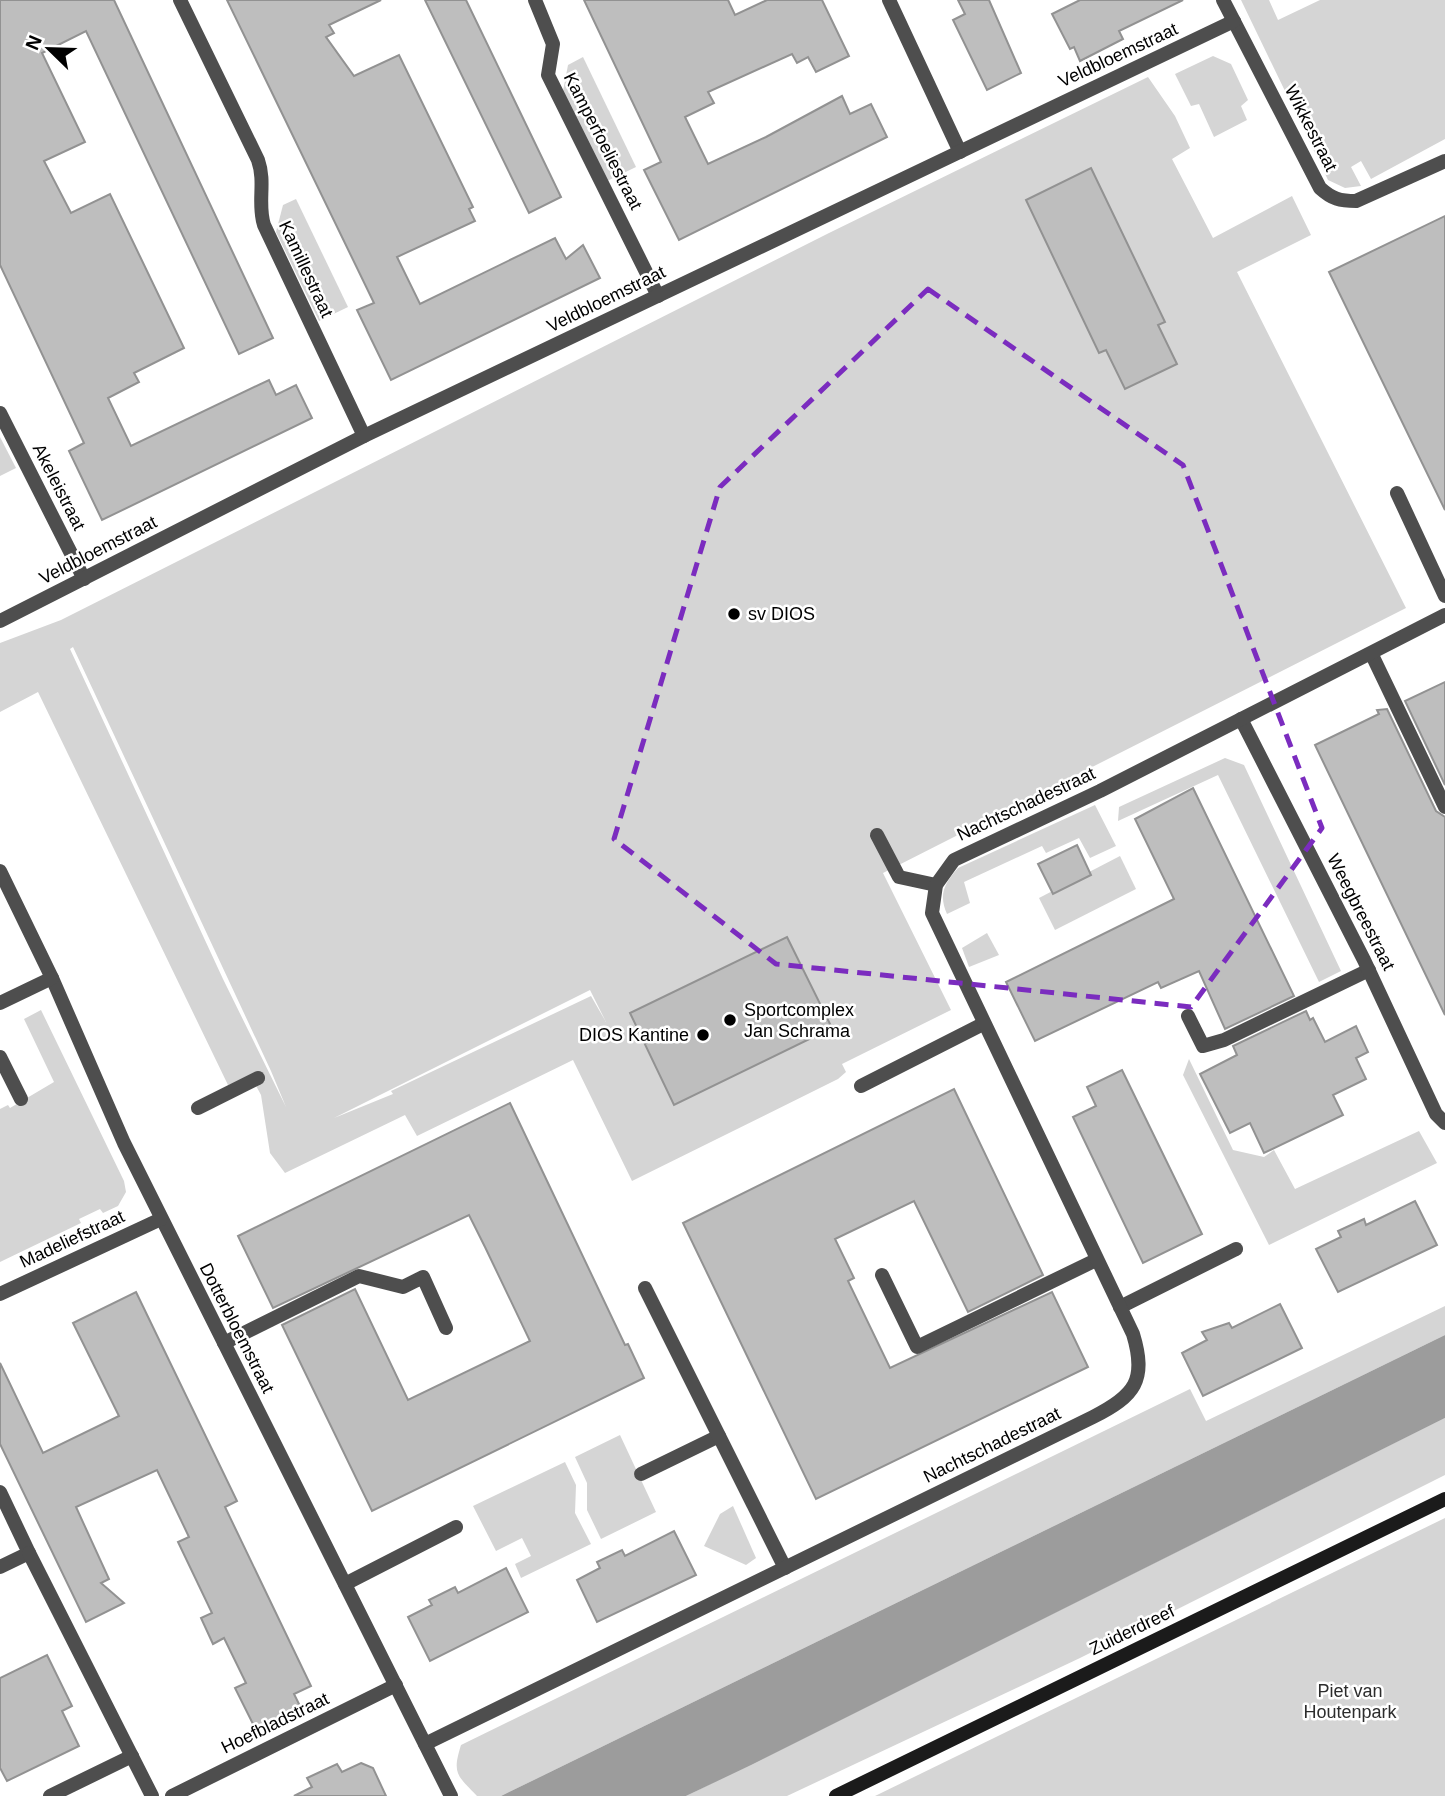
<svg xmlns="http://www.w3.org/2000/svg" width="1445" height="1796" viewBox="0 0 1445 1796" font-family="Helvetica,sans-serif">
<rect width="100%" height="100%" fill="#fff"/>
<g fill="#d5d5d5" fill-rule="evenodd">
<path d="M1241,0h28l9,20 42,-20h125v139l-74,40 -10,-18 -10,6 10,19 -16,2 -17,-8z"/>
<path d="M1213,56l18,8 17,36 -7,6 6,14 -33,17 -15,-33 -8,2 -16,-32z"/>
<path d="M583,57l53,110 -29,14 -44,-90 5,-26z"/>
<path d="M1148,77l27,39 15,32 -18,11 41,79 79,-42 19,39 -74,37 169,336 -523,265 68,137 -109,54 4,8 -8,7 -206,102 -59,-121 -156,76 -12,-21 -120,58 -15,-20 -9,-58 -8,-15 -25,5 -190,-393 -38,20v-69l61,-23 768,-387zM73,647l198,424 15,36 -63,-128 -153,-330zM590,990l16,32 -15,-26 -200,95 2,3 -59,24z"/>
<path d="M296,199l52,108 -29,14 -43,-89 7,-27z"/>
<path d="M0,437l16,31 -16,8z"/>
<path d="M1225,758l19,7 97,206 -22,11 -101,-207 -100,46 1,-14z"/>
<path d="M1095,805l21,41 -26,12 -11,-20 -33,15 -4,-7 -78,36 6,21 -23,11c-9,-20 -2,-31 11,-46z"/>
<path d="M1120,856l16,33 -81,41 -16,-32z"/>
<path d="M987,933l12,22 -30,12 -7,-19z"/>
<path d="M41,1010l83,171 2,11 -8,14 -15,7 -3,-4 -21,10 2,4 -81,39v-153l8,-4 2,3 44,-26 -30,-63z"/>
<path d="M1189,1059l44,91 31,7 10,-7 21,39 124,-58 18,32 -168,82 -86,-170z"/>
<path d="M1445,1306v29l-944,461h-24c-20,-21 -25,-22 -16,-51l729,-356 16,32z"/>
<path d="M1445,1418v57l-365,183 -293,138h-101z"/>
<path d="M620,1435l36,77 -55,27 -14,-29v-27l-12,-26z"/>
<path d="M565,1462l11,23 -1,28 16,31 -70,34 -6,-14 16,-8 -9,-18 -26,13 -23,-45z"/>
<path d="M733,1506l23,52 -10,7 -42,-19 16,-32z"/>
<path d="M1445,1518v278h-570z"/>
</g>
<path fill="#9c9c9c" d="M1445,1335v83l-694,347 -65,31h-185z"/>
<g fill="#bebebe" stroke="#929292" stroke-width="2">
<path d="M0,0h114l159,338 -34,16 -153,-323 -44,22 43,89 -41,19 27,52 39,-19 74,154 -50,25 5,9 -31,16 23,48 138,-66 7,15 20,-10 16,33 -210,102 -33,-69 15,-8 -84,-178z"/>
<path d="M227,0h154l-52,25 5,8 -8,4 28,39 45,-21 74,152 -4,2 6,12 -78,36 23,47 135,-66 11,21 17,-14 17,33 -209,102 -34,-70 17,-7z"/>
<path d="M425,0h41l95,197 -32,16z"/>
<path d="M584,0h144l7,15 32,-15h55l27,56 -33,16 -8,-15 -11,6 -5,-9 -84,38 6,11 -29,14 23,47 58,-27 76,-41 8,18 21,-10 16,33 -208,103 -35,-70 17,-8z"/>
<path d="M958,0h31l32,73 -34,17 -34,-70 12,-6z"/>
<path d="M1080,0h103l-64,31 4,8 -43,22 -6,-14 -4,2 -18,-35z"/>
<path d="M1091,168l74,154 -7,3 19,39 -52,25 -19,-39 -7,3 -73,-153z"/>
<path d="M1445,216v294l-116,-238z"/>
<path d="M1445,682v103l-40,-84z"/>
<path d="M1387,709l49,102 9,6v198l-130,-270 64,-31 -2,-4z"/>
<path d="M1193,788l101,208 -69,33 -26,-58 -38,17 -3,-6 -123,59 -29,-59 168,-83 -39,-80z"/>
<path d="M1077,845l14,30 -38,19 -15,-30z"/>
<path d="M787,937l45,91 -158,77 -44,-92z"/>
<path d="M1306,1011l4,9 3,-2 12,24 31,-16 12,26 -12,6 10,21 -33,16 10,20 -79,38 -14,-30 -20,10 -30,-59 37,-19 -4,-9z"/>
<path d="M1122,1070l80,164 -59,29 -70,-146 23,-11 -9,-19z"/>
<path d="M954,1089l89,186 -75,37 -54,-111 -79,38 19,39 -6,3 42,87 162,-76 36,75 -272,132 -133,-276z"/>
<path d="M510,1103l115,242 3,-1 16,34 -272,133 -90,-186 73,-36 53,111 122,-59 -45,-94 -16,-32 -196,93 -35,-72z"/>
<path d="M1415,1201l22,44 -99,47 -22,-43 25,-12 -3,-6 26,-12 2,6z"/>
<path d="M136,1292l101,209 -12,6 86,179 -17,8 8,16 -45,22 -22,-44 11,-5 -22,-45 -11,6 -12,-26 11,-5 -34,-71 11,-5 -32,-67 -81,37 33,72 -8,4 23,20 -38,19 -86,-178v-81l43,90 76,-37 -46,-93z"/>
<path d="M1280,1304l22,44 -99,48 -21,-43 25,-13 -5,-8 27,-9 3,5z"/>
<path d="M674,1531l22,44 -99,47 -20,-42 23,-12 -3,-6 25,-12 3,6z"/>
<path d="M506,1568l22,44 -98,49 -22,-44 24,-12 -3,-5 26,-13 3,6z"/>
<path d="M47,1655l25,51 -10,5 17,35 -72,35 -7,-13v-90z"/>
<path d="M361,1763l12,5 13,28h-92l18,-9 -5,-9 30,-14 5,8z"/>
</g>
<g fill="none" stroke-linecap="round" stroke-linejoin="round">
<g stroke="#4e4e4e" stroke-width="14">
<path d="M1397,493l48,103"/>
<path d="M1372,655l73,152"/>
<path d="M877,835l22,42 37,8"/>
<path d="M1188,1016l15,30 21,-6 145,-70"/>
<path d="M861,1086l122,-62"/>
<path d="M198,1108l60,-30"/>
<path d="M882,1275l35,72 179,-87"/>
<path d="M224,1343l135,-67 44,11 20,-10 23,51"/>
<path d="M641,1474l78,-38"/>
<path d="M345,1584l111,-57"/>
<path d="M50,1796l82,-40"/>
</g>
<g stroke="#4e4e4e" stroke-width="14">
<path d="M180,0l78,160c8,23 -1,43 6,65l100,211"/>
<path d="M535,0l18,44 -5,31 110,221"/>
<path d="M889,0l71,152"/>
<path d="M1223,0l97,188c12,11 20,13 36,13l89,-40"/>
<path d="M0,413l84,166"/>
<path d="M0,621l364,-185 870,-415"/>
<path d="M1241,719l123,241 72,154 9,9"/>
<path d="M0,871l52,107 72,165 327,653"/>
<path d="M0,1003l52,-25"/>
<path d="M0,1057l21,42"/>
<path d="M645,1288l140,280"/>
<path d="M0,1294l161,-75"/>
<path d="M1120,1307l116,-58"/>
<path d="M0,1492l29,61 -29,14"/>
<path d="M29,1553l123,243"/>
<path d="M425,1744l668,-327c42,-21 54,-37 40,-83l-201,-421 4,-28 18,-25 146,-69 345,-176"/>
<path d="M172,1796l224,-111"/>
</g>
<path stroke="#1b1b1b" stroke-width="14" d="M836,1796l609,-297"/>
</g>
<path fill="none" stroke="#7b2cbf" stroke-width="5" stroke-dasharray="14 9" stroke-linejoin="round" d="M928,289l255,176 139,363 -131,179 -415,-43 -162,-125 106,-352z"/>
<g fill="#000" stroke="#fff" stroke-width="2.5">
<circle cx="734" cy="614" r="7"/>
<circle cx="730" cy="1020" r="7"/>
<circle cx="703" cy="1035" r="7"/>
</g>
<g text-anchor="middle" stroke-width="5" stroke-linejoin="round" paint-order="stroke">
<g font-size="18" fill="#000" stroke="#fff">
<text transform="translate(1118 55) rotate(-25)" y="6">Veldbloemstraat</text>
<text transform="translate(1311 128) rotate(63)" y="6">Wikkestraat</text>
<text transform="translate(603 141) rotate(63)" y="6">Kamperfoeliestraat</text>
<text transform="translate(306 269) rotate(65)" y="6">Kamillestraat</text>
<text transform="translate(606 299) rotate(-26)" y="6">Veldbloemstraat</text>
<text transform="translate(59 487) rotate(63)" y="6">Akeleistraat</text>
<text transform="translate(98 550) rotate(-27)" y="6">Veldbloemstraat</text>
<text transform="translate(1026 804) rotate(-25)" y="6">Nachtschadestraat</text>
<text transform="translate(1361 912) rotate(63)" y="6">Weegbreestraat</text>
<text transform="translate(72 1239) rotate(-25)" y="6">Madeliefstraat</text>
<text transform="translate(237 1328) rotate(63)" y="6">Dotterbloemstraat</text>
<text transform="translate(992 1445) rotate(-26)" y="6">Nachtschadestraat</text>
<text transform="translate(1132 1630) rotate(-26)" y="6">Zuiderdreef</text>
<text transform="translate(275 1723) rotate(-26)" y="6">Hoefbladstraat</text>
</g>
<g font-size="18" fill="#000" stroke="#fff" text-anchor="start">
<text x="748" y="620">sv DIOS</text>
<text x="744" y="1016">Sportcomplex<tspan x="744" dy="21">Jan Schrama</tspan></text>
<text x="689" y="1041" text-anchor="end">DIOS Kantine</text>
</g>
<g font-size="18" fill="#2c2c2c" stroke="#fff">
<text x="1350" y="1697">Piet van<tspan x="1350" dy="21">Houtenpark</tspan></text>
</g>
</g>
<g transform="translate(49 49) rotate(293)" stroke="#ffffff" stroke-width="5" paint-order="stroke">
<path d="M0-5L12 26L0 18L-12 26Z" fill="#000000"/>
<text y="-10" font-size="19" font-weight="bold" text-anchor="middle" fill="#000000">N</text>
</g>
</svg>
